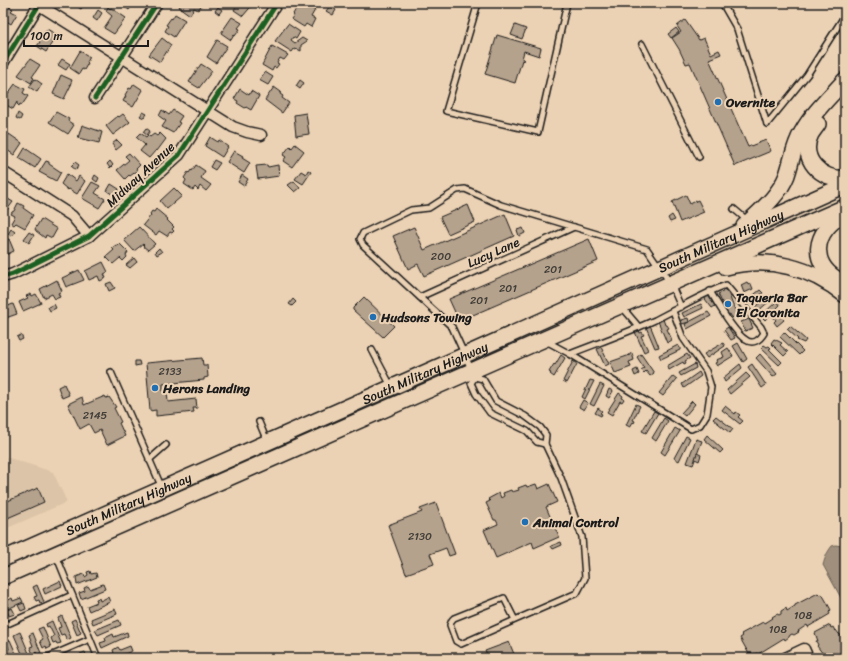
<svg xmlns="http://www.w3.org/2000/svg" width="848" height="661" viewBox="0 0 848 661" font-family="Sriracha,sans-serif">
<rect width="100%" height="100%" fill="#ecd2b4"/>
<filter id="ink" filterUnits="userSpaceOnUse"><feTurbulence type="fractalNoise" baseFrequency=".025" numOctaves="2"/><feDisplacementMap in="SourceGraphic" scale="8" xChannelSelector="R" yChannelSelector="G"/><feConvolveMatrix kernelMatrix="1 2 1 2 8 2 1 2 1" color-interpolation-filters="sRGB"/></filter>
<g filter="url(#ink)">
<path fill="#dcc4a8" d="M3,456l50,16 14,30 -64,28z"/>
<path fill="#a08f7c" stroke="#6b6156" d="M836,545l5,1 4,4 -1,3 1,52 -22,-40c2,-7 4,-13 9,-19z"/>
<g fill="#b5a28d" stroke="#1c1c1c">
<path d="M72,3h13l-4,6z"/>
<path d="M120,3h15h-2l-4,7z"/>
<path d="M182,3h15l4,3 -3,4 -4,-2 -4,7 -11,-8z"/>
<path d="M238,3h16l-11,13 -9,-6z"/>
<path d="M302,3l13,7 -4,7 4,2 -4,8 -5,-3 -2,3 -13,-8 3,-4 -1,-1 5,-8 1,1z"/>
<path d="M5,5l8,4 -2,2 6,3 -6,10 -8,-5v-13l1,1z"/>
<path d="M330,6l6,4 -3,5 -7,-4z"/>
<path d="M108,7l2,2 1,-1 15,10 -12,16 -10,-6 8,-12 -6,-5z"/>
<path d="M218,7l4,3 -3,4 -4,-3z"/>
<path d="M98,10l4,3 -5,8 -4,-3z"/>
<path d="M175,14l10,6 -11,17 -9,-6 3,-5 -2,-1 5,-7 1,1z"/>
<path d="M232,17l10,6 -4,5 2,1 -5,7 -1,-1 -3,5 -10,-7z"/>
<path d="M685,20l14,20 5,-2 7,16 8,-4 2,4 -12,5 39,88 18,-7 5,11 -36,15 -45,-103 -4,1 -7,-15 -7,-11 9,-6 -4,-6z"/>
<path d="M288,24l12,8 -4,7 -3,-2 -2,3 4,3 7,-5 5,3 -6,4v6l-4,-2 -1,1 -2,-1 -2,3 -17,-11z"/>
<path d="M515,25l11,4 -4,10 -11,-4z"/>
<path d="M676,28l3,4 -8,6 -3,-4z"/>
<path d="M47,29l10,6 -11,17 -9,-6 3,-4 -2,-2 5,-7 1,1z"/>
<path d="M497,35l44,13 -2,8 -15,-5 -2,8h2l-1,2 -1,-1 -7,23 -30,-9z"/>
<path d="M162,38l9,7 -11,17 -11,-7z"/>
<path d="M217,40l10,6 -11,17 -9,-6z"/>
<path d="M272,46l16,9 -4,5 -4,-2 -3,5 2,1 -3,4 -2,-1 -2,4 -10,-6z"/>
<path d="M80,51l10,6 -3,5 1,1 -4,7 -2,-1 -3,5 -9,-6z"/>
<path d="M30,59l10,6 -8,12 2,1 -3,5 -13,-8z"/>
<path d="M62,59l8,5 -4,6 -8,-5z"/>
<path d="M201,64l11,7 -13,17 -10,-6z"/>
<path d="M265,72l8,5 -5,8 -9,-5z"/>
<path d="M61,75l11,5 -2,5h1l-7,14 -11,-5z"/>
<path d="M35,79l7,5 -5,8 -8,-5z"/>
<path d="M300,80l4,3 -4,6 -4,-3z"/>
<path d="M15,84l10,5 -2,4 5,3 -6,9 -2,-1 -1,2 -2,-2v-2l-4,7 -10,-6 3,-4 -1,-1z"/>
<path d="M134,84l9,6 -10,17 -10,-6 3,-5 -1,-1 4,-7 2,1z"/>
<path d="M274,87l7,5 -1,2 3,2 -1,2 7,5 -7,10 -17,-13z"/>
<path d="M240,89l9,6 2,-4 8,5 -8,14 -5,-3 -1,1 -8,-5 1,-2 -4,-2z"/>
<path d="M162,110l7,5 4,-5 9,6 -4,6 2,1 -7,10 -11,-6 4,-6 -7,-5z"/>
<path d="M56,112l13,7 -1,2 6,4 -6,9 -19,-12z"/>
<path d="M143,112l4,2 -3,4 -4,-2z"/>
<path d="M18,113l4,3 -2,4 -4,-2z"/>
<path d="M306,113l3,21 -13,2 -2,-21z"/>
<path d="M123,114l7,8 -17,13 -7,-9 12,-10 1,1z"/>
<path d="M82,125l20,7 -3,11 -21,-5z"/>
<path d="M146,128l4,3 -3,4 -4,-3z"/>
<path d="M140,133l6,4 2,-2 2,2 4,-3 3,2 3,-3 6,6 -9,12 -1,-1 -7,8 -9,-7 5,-6 -9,-8z"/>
<path d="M4,134l3,3 2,-3 13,9 -8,12 -11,-8z"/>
<path d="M210,137l8,5 1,-2 9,7 -6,10 -17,-11z"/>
<path d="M117,140l5,5 -6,5 -4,-6z"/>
<path d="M295,144l9,7 -12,16 -9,-6 3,-4 -3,-2 7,-9 2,2z"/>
<path d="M25,148l16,11 -6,9 -16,-10z"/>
<path d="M234,151l9,5 -1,2 8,5 -6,10 -17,-11z"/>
<path d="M129,153l11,12 -4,4 1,2 -7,5 -1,-1 -4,4 -8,-9 12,-10 -4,-4z"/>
<path d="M214,160l6,3 -5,7 -5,-3z"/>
<path d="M46,161l3,1v2l12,8 -5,9 -17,-9z"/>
<path d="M110,161l3,4 -3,3 -3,-4z"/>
<path d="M75,162l4,3 -3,5 -5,-4z"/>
<path d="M196,165l9,6 -4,7 10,7 -5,6 -6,-5 -2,4 -3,-3 -2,3 -9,-6 2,-4 -2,-2 4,-6 1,1 2,-3 1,1z"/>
<path d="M267,165l1,2 10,-2 1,11 -21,3 -2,-13z"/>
<path d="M308,170l3,2 -8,12 -8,-5 6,-8 5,3z"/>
<path d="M67,174l9,7 3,-5 6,5 -8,13 -8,-5 -1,1 -7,-6z"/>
<path d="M95,175l4,3 -2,4 -4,-3z"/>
<path d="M242,175l6,4 -4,7 -6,-4z"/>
<path d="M294,181l6,7 -5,4 -7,-7z"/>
<path d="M92,182l8,4 -5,7 10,6 -6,9 -17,-10z"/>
<path d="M111,184l8,5 -4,7 -8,-5z"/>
<path d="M174,188l8,8 -15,13 -7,-8z"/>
<path d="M686,195l4,9 8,-4 6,12 -24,10 -8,-20z"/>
<path d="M3,196l10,6 -6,8 -4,-2z"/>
<path d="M18,203l6,3 -1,2 10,7 -8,13 -9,-5 -2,2 -3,-2 4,-7 -4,-2 1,-2 2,-1z"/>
<path d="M468,205l7,17 -27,12 -8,-17z"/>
<path d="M156,209l12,10 -1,1 7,7 -2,2 2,2 -2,2 -2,-1 -3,4 -8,-5 -3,4 -13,-10 8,-10 -1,-1 2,-3 2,1z"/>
<path d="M505,214l9,22 -90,40 -6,-12 -10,5 -15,-33 21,-9 10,23z"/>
<path d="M672,215l3,5 -5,2 -2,-4z"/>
<path d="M41,219l16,10 -5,9 -6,-3 -1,3 -9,-7 -1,-2z"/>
<path d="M139,227l16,17 -7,6 -5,-4 1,-1 -1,-1 -9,7 -10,-11z"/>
<path d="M523,228l2,5 -6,3 -2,-6z"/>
<path d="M11,229l4,3 -3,4 -4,-2z"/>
<path d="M29,232l5,3 -5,8 -5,-4z"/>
<path d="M9,239l5,12 -11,5v-15z"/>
<path d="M589,239l9,22 -139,60 -10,-22z"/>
<path d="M120,244l8,8 -2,3 1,2 -4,4 -3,-3 -7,6 -7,-7 8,-7 -2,-2 4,-3 2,1z"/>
<path d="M159,248l3,4 -5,3 -2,-3z"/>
<path d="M134,258l3,4 -7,6 -4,-3z"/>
<path d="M103,262l5,10 -4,2 2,4 -6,3 -2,-5 -9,4 -4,-9z"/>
<path d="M79,270l5,10 -18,7 -4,-9z"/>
<path d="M57,280l5,11 -4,2 2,4 -5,2 -3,-5 -8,4 -4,-9z"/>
<path d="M111,282l4,6 -6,3 -3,-7z"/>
<path d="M747,282l2,3 2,-1 2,5 -9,4 -3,-8z"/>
<path d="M727,290l10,25 -5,3 -2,-4 -2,1 -2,-4 -8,-17z"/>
<path d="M760,290l3,3 -8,6v1l-7,4 -2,-3z"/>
<path d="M31,294l1,2 4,-2 5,9 -18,8 -4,-9 9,-4 -2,-2z"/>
<path d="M707,294l8,12 -3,2 -7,-9v-3z"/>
<path d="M769,295l3,4 -14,12 -3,-3 2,-3z"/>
<path d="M364,297l30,29 -11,11 -30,-27v-2z"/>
<path d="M293,299l3,3 -4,4 -3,-2z"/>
<path d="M777,301l3,4 -15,15 -4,-4z"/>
<path d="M13,304l4,10 -14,5v-11z"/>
<path d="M54,304l2,4 -6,3 -2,-4z"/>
<path d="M701,304l2,4 -19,9 -2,-4z"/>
<path d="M776,311l8,9 -7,6 -3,-4 2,-2 -5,-5z"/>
<path d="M708,312l3,4 -24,13 -2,-5z"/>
<path d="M688,318l1,4 -7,2 -1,-4z"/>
<path d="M663,319l2,6h2l2,3 -2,1 5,11 -5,3 -9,-22z"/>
<path d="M749,319l4,9 -8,3 -4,-9z"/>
<path d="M650,325l9,22 -4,1 -9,-21z"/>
<path d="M790,326l16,14 -2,3 -7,-3 1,-1 -11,-10z"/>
<path d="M728,327l7,11 -4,2 -7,-10z"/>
<path d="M639,330l1,3 2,-1 2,3 -3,1 7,14 -4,2 -9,-20z"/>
<path d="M784,332l19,19 -4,4 -19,-18z"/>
<path d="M21,335l2,4 -4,2 -2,-4z"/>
<path d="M774,339l8,4 -2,2 8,7 -4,4 -13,-13z"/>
<path d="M723,343l2,3 -18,12 -3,-4z"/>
<path d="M738,343l9,16 -4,3 -10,-16z"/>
<path d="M678,345l2,3v2l-19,9 -2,-4z"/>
<path d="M764,345l3,2 2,-1 2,2 -2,1 13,13 -3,3 -18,-17z"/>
<path d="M601,347l8,17 -4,2 -8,-17z"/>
<path d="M728,348l5,8 -16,10 -2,-3 2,-1 -1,-2 8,-3 -2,-5z"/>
<path d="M632,353l2,7 -5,2 2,5 -16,6 -5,-11 20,-7v-1z"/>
<path d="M641,354l13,19 -4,3 -4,-5 -2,2 -3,-3 3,-2 -7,-11z"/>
<path d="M687,354l3,4 -5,3 1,2 -2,1 -1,-2 -14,8 -2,-4z"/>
<path d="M760,354l17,20 -4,3 -17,-19z"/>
<path d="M561,355l4,3 -11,19 -4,-3 1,-1 -2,-1 5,-8 1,1z"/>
<path d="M202,358l1,7h4l1,12 -4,1v2l-41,4v8h4l1,10 28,-3 1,9h-4l1,4 -38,4v-6l-6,1 -4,-48z"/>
<path d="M135,361h4l1,4 -5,1z"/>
<path d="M573,361l4,3 -10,19 -4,-2z"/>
<path d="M695,364l1,4 -15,8 -2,-3z"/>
<path d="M740,364l2,4 -17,14 -2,-4z"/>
<path d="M752,364l14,21 -4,3 -14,-21z"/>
<path d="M637,369l2,5 -4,2 -2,-5z"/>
<path d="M699,372l2,4 -17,12 -2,-4z"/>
<path d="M746,373l4,4 -20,17 -3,-4z"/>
<path d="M673,376l4,3 -14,17 -4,-3z"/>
<path d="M590,380l4,1 -9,18 -3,-2z"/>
<path d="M64,384l5,11 -7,3 -4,-11z"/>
<path d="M600,384l4,2 -10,20 -4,-2z"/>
<path d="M609,389l4,2 -4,7 -3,-2z"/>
<path d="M619,393l4,3 -1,2 2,1 -2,3 -2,-1 -8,14 -5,-3z"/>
<path d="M105,396l1,2 3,-1 7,10 -2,1 7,14 -2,1 6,13 -18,9 -7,-15 -6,3 -5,-9 -9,5 -12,-25 14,-7 2,8z"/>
<path d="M583,400l5,3 -4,7 -5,-3z"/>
<path d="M692,401l3,3 -10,12 -4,-3z"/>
<path d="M636,404l4,2 -7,14 2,1 -1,2 -1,-1 -3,5 -4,-2z"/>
<path d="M725,406l10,8 1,-2 4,3 -2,2 5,4 -3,3 -18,-14z"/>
<path d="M598,408l4,3 -2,2 2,1 -1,2 -6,-3z"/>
<path d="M654,411l4,2 -12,20 -4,-2z"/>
<path d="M716,416l17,13 -3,4 -17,-14z"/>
<path d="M664,418l4,3 -12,20 -4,-3z"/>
<path d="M675,428l5,3 -15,24 -4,-3z"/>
<path d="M707,435l16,15 -3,3 -16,-14z"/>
<path d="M686,436l4,2 -11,23 -5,-3z"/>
<path d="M696,439l6,2 -9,24 -6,-2z"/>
<path d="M697,453l4,2 -2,6 -4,-2z"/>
<path d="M536,484l2,5 11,-5 8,18 -11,5 13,30 -25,11 -2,-6 -36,16 -12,-28 14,-6 -2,-4h-2l-8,-17 4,-2 -2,-2 11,-6 2,5 3,-2 -1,-3 8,-3 1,2 7,-2 -1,-2 8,-3 1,2z"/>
<path d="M38,488l6,14 -41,18v-17z"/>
<path d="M436,503l19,51 -6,2 -3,-8 -16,6 4,10 -28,10 -18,-49 34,-13 -2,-3z"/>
<path d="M561,542l1,3 -9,4 -2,-3z"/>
<path d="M90,571l1,3 5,-1 1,4 -20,8 -1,-8 8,-3 1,3 3,-2 -1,-3z"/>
<path d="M60,581l2,5 -17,8 -2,-5z"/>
<path d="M103,584l2,5 -24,10 -2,-6 6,-2 -1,-3 4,-2 2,3z"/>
<path d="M37,585l7,17 -4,1 -1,-3 -3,1 -2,-4 3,-1 -4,-9z"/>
<path d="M818,593l2,2 2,-1 3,5 6,11 -2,2 1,2 -22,13 -1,-2 -9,6 1,1 -5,3 -2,-1 -2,1 -1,2 -4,3 -1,-2 -26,16 -1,-1 -4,2 -2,-2 -2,1 -9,-16 3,-2 -2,-2 22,-12 2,1 8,-5 -1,-1 5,-3 2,1 2,-1v-3l5,-3 1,3 8,-5v-1z"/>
<path d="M108,597l2,5 -21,9 -2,-5 10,-4 -1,-3 3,-1 1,3z"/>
<path d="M12,598l1,3 8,-3 2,4 -20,9v-5l5,-2 -1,-3z"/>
<path d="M24,603l2,6 -5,2 -3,-6z"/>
<path d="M12,608l3,6 -6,2 -2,-6z"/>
<path d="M115,609l2,5 -24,10 -2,-5z"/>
<path d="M62,616l9,22 -4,2 -3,-6 -3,1 -3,-7 3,-1 -3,-9z"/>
<path d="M75,619l6,14 -4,2 -6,-14z"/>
<path d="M119,620l2,5 -23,10 -3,-5z"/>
<path d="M52,621l9,22 -4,1 -1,-2 -3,1 -2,-5 3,-2 -5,-10 -2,1 -1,-3z"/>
<path d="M830,625l1,3 2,-1 2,4 1,-1 3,4h1l3,9h2v15h-22l-1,-2 1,-2 -6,-8 1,-1 -2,-4h2l-3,-8z"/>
<path d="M43,627l8,20 -4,2 -1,-3 -3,2 -3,-7 3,-2 -5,-10z"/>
<path d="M20,632l11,26h-7l-10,-23z"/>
<path d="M127,632l1,4 -26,12 -2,-5 6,-2 -1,-3 8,-4 1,3z"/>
<path d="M33,633l8,20 -4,2 -1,-3 -3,2 -3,-7 3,-1 -4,-11z"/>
<path d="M10,640l8,18h-5l-2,-5 -3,1 -2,-4 3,-1 -3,-8z"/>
<path d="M509,642l5,12 -11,4h-15l-3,-7z"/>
<path d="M130,646l2,5 -17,7h-8l-1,-2 8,-3 -1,-3 5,-3 2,3z"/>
<path d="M85,652l2,6h-5l-2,-4z"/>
</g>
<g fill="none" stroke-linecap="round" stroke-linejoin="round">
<g stroke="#1c1c1c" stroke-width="8">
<g id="service">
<path d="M478,3l-32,108 92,21 29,-129"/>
<path d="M722,3l15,26 30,95"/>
<path d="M642,44l57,113"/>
<path d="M767,124l40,-49 38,-60"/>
<path d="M734,209l14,12"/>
<path d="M420,297l154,-70"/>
<path d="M622,307l17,20"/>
<path d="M546,341l24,13 121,75 9,-4 7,-11 4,-27 -5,-16 -23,-33 -10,-27"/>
<path d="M372,350l19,36"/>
<path d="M570,354c28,-11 57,-21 85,-34 24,-12 47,-26 71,-35l35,42 3,6c-4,7 -11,12 -18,7 -12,-7 -29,-37 -36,-49"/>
<path d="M471,369l-19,-42 -89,-82 -3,-6 3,-6 48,-23 18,-2 28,-18 8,-1 36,16 146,44 24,35 10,23"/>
<path d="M111,372l51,116"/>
<path d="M475,377l8,2 13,22 29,15 15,11 6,8 -1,9 16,34 21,59 3,41 -8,15 -62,27 -11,-22 -50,20 -2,2 -2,5 6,16 5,3 54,-24"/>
<path d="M475,377l-4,6 5,11 14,19 37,18 10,11 8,2"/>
<path d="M259,422l8,19"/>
<path d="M149,460l17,-15"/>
<path d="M56,555l42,103"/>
<path d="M3,626l69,-31"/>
<path d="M46,658l44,-19"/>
</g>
</g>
<g stroke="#1c1c1c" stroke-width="13">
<g id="minor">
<path d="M36,3l197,124 14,5 14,3"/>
<path d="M3,63l37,-60"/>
<path d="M95,98l62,-95"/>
<path d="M3,172l69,44 17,20"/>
<path d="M3,277l10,-3 76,-38 90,-81 98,-152"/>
<path d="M785,658l19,-9 4,9"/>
</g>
</g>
<g stroke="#1c1c1c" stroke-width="18">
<g id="primary">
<path d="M818,124c-2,3 -5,7 -7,10 -12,24 10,47 34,44"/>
<path d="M744,226c16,-15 35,-30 43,-51 5,-15 7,-30 15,-43 11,-20 29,-36 43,-52"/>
<path d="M726,267c42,-11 85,0 119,28"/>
<path d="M842,282c-34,-18 -29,-50 2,-68"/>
<path id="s1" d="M3,559l462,-204 380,-170"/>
<path d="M3,577l842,-370"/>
</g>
</g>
<use href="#service" stroke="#ecd2b4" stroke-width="5"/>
<use href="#minor" stroke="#ecd2b4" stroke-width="10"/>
<use href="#primary" stroke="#ecd2b4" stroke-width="15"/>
<g stroke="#ecd2b4" stroke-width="8">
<g id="cycleway">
<path d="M3,63l37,-60"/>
<path d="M95,98l62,-95"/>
<path d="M3,277l10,-3 76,-38 90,-81 98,-152"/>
</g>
</g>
<use href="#cycleway" stroke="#1b5e20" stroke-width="5"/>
</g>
</g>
<g fill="#1f6fb2" stroke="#ecd2b4" stroke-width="1.5">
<circle cx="718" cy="102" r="4"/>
<circle cx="728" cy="304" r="4"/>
<circle cx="373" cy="317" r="4"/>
<circle cx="155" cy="388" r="4"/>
<circle cx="525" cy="522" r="4"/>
</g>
<g text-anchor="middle" stroke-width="4" stroke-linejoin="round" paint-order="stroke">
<g font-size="11" fill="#423e38">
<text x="441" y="260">200</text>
<text x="553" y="273">201</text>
<text x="508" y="292">201</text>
<text x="479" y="304">201</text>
<text x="170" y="375">2133</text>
<text x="95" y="419">2145</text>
<text x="420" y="540">2130</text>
<text x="803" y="619">108</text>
<text x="778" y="633">108</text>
</g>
<g font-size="13" font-weight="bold" fill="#1c1c1c" stroke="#ecd2b4" text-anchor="start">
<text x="726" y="107">Overnite</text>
<text x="736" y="302">Taqueria Bar<tspan x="736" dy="15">El Coronita</tspan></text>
<text x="381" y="322">Hudsons Towing</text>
<text x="163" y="393">Herons Landing</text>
<text x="533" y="527">Animal Control</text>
</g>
<g font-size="13" fill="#1c1c1c" stroke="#ecd2b4">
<text transform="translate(140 174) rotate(-43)" y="5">Midway Avenue</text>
<text dy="5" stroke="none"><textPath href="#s1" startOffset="785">South Military Highway</textPath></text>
<text transform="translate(493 252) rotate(-24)" y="5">Lucy Lane</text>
<text dy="5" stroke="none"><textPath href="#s1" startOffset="461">South Military Highway</textPath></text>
<text dy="5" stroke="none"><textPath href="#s1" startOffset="137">South Military Highway</textPath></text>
</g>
</g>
<rect width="848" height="661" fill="none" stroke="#ecd2b4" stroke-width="16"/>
<rect x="8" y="8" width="832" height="645" fill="none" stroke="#1c1c1c" stroke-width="1.5" filter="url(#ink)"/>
<path d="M24 40v6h124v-6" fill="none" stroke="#1c1c1c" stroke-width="2"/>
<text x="30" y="40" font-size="12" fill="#1c1c1c" stroke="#ecd2b4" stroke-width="3" paint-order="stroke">100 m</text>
</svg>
